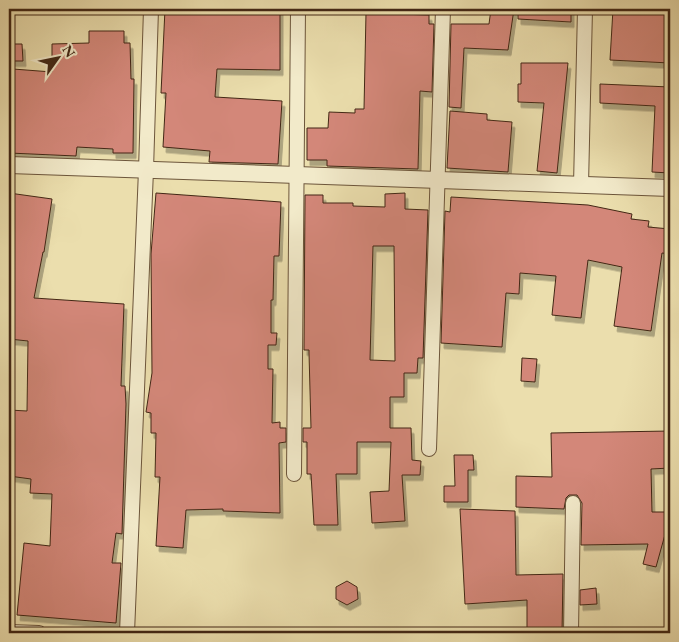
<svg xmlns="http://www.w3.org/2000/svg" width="679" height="642" viewBox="0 0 679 642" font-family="'EB Garamond',serif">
<defs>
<filter id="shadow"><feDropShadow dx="3" dy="5.5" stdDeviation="0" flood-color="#0004"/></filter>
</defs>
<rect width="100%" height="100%" fill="#ebdead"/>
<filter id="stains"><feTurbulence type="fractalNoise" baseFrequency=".004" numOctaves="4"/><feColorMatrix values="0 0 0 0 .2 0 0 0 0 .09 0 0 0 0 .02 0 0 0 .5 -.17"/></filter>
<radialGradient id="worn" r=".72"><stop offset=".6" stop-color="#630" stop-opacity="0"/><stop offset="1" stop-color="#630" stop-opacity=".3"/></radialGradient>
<g fill="#d38779" stroke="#422715" fill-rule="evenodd" filter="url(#shadow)">
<path d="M165,9h115v61l-63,-1 -2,28 67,4 -4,63 -69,-2 1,-11 -47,-4 3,-54h-5z"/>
<path d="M491,9h23l-6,41 -44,-2 -3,60 -12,-1 2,-83h38z"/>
<path d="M518,9h53v13l-53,-3z"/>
<path d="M613,9h57v54l-60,-3z"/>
<path d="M366,13l63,2v9h5l-2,68 -12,-1 -2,78 -91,-3v-6h-20v-32h21l1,-16 26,1v-4h9z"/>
<path d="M89,31h35v12h6l1,36h3l-1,74h-20v-4l-36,-2 -1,9 -67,-3v-61h3l1,-23 39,3v-28l37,-1z"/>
<path d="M9,44h13l1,17h-14z"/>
<path d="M521,63h47l-11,110 -20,-2 7,-68 -26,-1v-18h3z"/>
<path d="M600,84l70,3v86l-18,-1 3,-66 -55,-3z"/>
<path d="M450,111l37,3v6l25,2 -4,50 -61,-4z"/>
<path d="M9,193l43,6 -8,53h-1l-9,46 90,6 -3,82h4l1,18 -4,130 -6,-1 -4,30h9l-5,60 -99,-8 7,-72 26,3 2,-52 -22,-1 1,-14 -22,-3v-66l18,1 1,-70 -19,-2z"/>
<path d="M156,193l125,9 -2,54h-5l-1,44h-2v33h6l-1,12h-8v24h5l-1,54 8,-1v6h6v14l-7,1 1,70 -57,-2v-2l-37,1 -3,38 -27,-2 4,-69h-5l1,-44h-5v-20l-5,-1 6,-39 -1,-119z"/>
<path d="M405,193v16l23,1 -5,148h-5l-1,15h-13v24h-14v31h21l1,32 9,1 -1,14h-18l3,46 -33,2 -2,-31 19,-1 2,-49h-34v32h-21l2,51h-24l-3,-51h-4v-32h-4v-14h8l-2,-75v-3h-5l1,-155h18v8h30v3l32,1v-13zM373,246h21l1,115 -25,-1z"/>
<path d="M451,197l137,8 44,9 -1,5 18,2 -1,6 22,2v25l-8,-1 -11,78 -37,-5 8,-59 -34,-7 -7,58 -29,-3 4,-39 -36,-3 -1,21 -13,-1 -4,54 -61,-4 4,-132 5,1z"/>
<path d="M522,358l15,1 -2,23 -14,-1z"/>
<path d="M670,431v37l-19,1 1,43h18v19h-4l-10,36 -13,-3 5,-20 -67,1 1,-42 -5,-8h-8l-3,3 -2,11 -48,-2v-31l36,1 -1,-44z"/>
<path d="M454,455h19l1,15h-6v32h-24v-16h11z"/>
<path d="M460,509l55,2 1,64 47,-1 -1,59h-35v-33l-62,4z"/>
<path d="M347,581l10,6 1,12 -11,6 -11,-6v-12z"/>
<path d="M596,588l1,16 -17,1v-15z"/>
</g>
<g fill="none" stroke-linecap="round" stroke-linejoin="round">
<g stroke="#6c553b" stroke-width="16">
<g id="minor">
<path d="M581,185l4,-176"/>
<path d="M429,449l14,-440"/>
<path d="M294,474l4,-465"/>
<path d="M9,632l30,1"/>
<path d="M127,633l19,-463 5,-161"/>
<path d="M571,633l2,-130"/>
</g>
</g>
<g stroke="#6c553b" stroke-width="18">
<path id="tertiary" d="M9,165l661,23"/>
</g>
<use href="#minor" stroke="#f2eaca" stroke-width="14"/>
<use href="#tertiary" stroke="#f2eaca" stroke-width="16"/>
</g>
<rect width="679" height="642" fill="none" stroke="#ebdead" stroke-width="30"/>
<rect x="10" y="10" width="659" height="622" fill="none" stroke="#422715" stroke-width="2.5"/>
<rect x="15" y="15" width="649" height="612" fill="none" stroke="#422715"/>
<g transform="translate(58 58) rotate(57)" stroke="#f2eaca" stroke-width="4" paint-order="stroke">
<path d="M0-4L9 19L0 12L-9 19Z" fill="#422715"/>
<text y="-8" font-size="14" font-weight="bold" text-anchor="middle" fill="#422715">N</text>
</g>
<rect width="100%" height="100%" filter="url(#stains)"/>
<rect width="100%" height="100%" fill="url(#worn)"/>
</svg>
